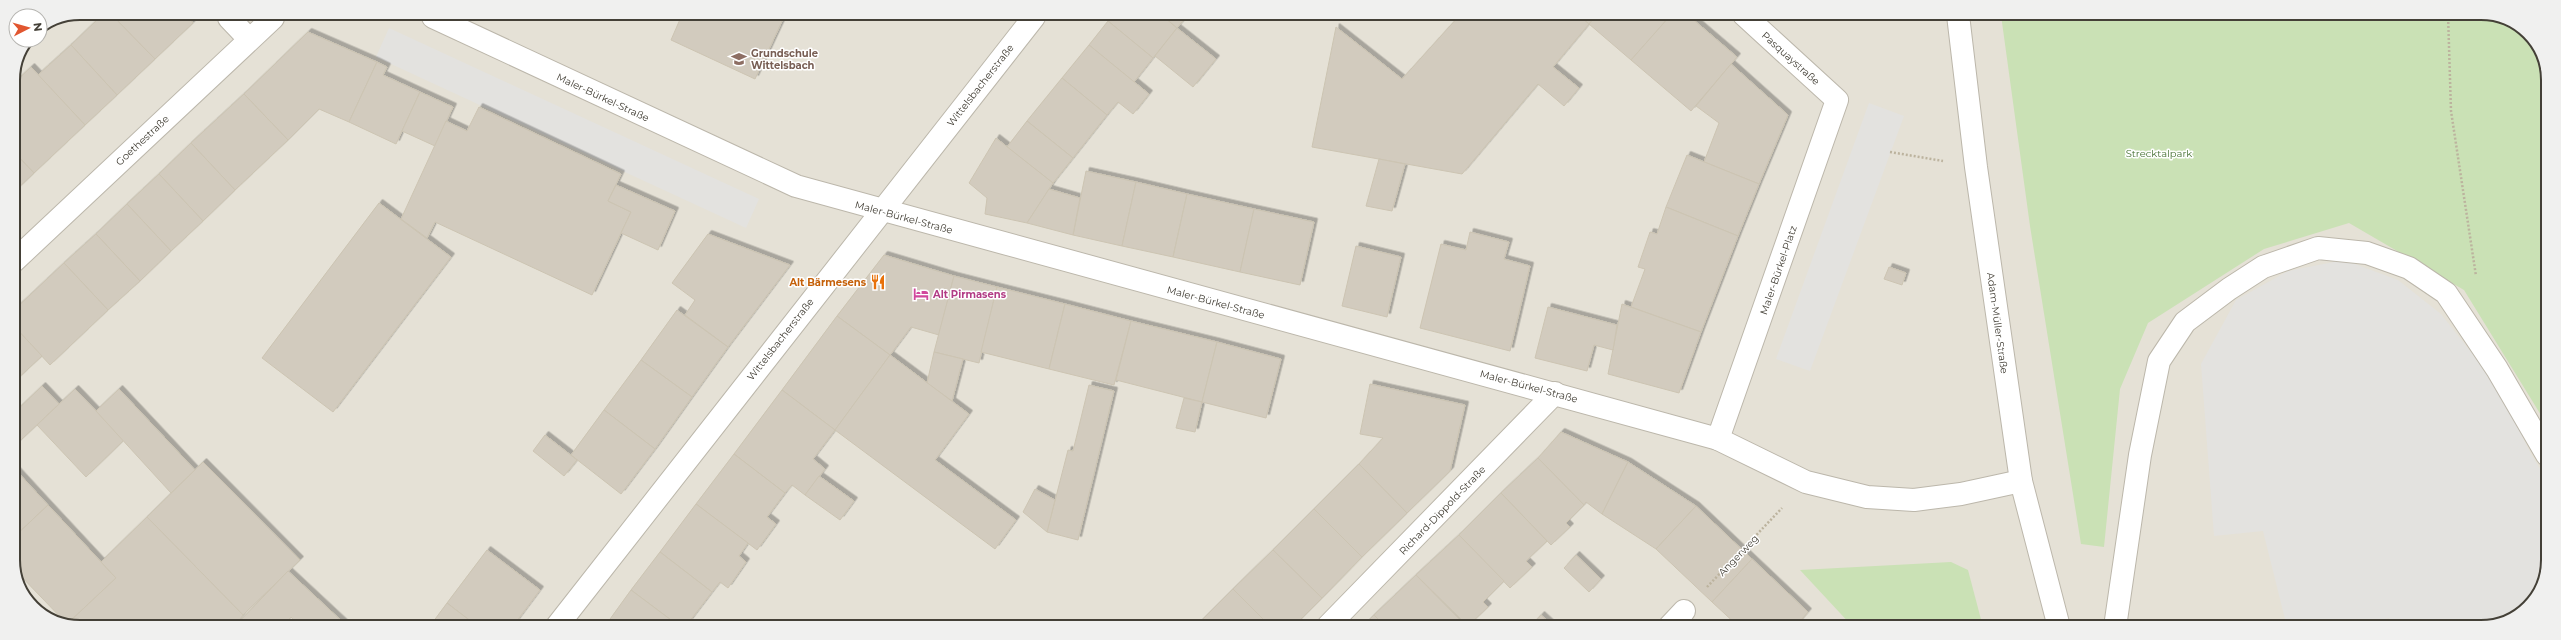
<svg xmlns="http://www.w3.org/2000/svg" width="2561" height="640" viewBox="0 0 2561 640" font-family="Montserrat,sans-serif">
<defs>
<filter id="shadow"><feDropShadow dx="3.5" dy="-3.5" stdDeviation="0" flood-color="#0004"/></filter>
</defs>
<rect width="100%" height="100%" fill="#f2efe8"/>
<path fill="#e5e1d6" d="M2494,14l38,22 16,39 -1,498 -25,40 -41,14 -2414,-1 -37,-22 -17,-39v-485l5,-26 10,-14h12v-12l15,-10z"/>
<g fill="#cae1b5">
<path d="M2494,14l38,22 16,39 -1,350 -83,-135 -115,-67 -85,26 -116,74 -28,66 -16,158 -23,-3 -51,-318 -29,-211z"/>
<path d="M1951,562l17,8 15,57h-130l-53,-57z"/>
</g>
<g fill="#e3e2df">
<path d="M389,28l370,171 -13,29 -370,-171z"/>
<path d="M1869,103l35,13 -94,255 -34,-12z"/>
<path d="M2344,260l54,20 43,34 56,71 34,69 16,26v93l-25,40 -41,14h-91l-1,-9 -39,9h-63l-24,-96 -49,5 -13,-172 35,-64 52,-29z"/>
</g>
<g fill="#d2cbbe" stroke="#ccc4b2" filter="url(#shadow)">
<path d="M1852,15h28v4z"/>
<path d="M1111,16h52l14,12 -24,30 -45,-37z"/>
<path d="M1163,16h24l-10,12z"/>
<path d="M1459,16h121l9,8 -36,43 26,21 -15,18 -26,-22 -76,90 -150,-27 24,-120 66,52z"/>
<path d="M1580,16h16l-7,8z"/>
<path d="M1596,16h74l-39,44 -42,-36z"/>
<path d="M1670,16h19l48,41 -46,54 -60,-51z"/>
<path d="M681,17h103l-29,62 -84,-39z"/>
<path d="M99,18h16l40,41 -38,36 -46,-50z"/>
<path d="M115,18h74l4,5 -38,36z"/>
<path d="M1108,21l45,37 -19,24 -45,-37z"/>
<path d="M1177,28l39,31 -23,28 -38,-31z"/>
<path d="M308,32l69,30 -28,60 -30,-13 -31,31 -44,-46z"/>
<path d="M71,45l46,50 -32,30 -47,-50z"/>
<path d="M1089,45l60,49 -16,20 -15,-12 -11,13 -45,-37z"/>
<path d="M377,62l10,5 -4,8 37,17 -24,52 -47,-22z"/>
<path d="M1731,64l57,51 -29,69 -55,-22 15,-39 -23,-17z"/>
<path d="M31,67l54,58 -51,48 -21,-22v-67z"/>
<path d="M1062,78l45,37 -34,43 -46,-37z"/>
<path d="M420,92l33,15 -18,39 -33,-15z"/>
<path d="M244,94l44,46 -53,50 -44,-47z"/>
<path d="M479,107l142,67 -13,27 23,11 -39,83 -157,-73 -8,16 -26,-19 45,-98 21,10z"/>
<path d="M1027,121l46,37 -20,25 -46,-36z"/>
<path d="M996,138l57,45 -26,40 -42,-9 2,-16 -18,-15z"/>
<path d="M191,143l44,47 -32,31 -44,-47z"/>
<path d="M13,151l21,22 -21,20z"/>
<path d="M1687,155l72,29 -21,52 -72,-29z"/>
<path d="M1379,159l26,5 -13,47 -26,-5z"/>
<path d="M1086,171l50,11 -14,64 -49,-11z"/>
<path d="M159,174l44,47 -32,30 -44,-47z"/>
<path d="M1136,182l51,12 -14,63 -51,-11z"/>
<path d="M616,185l59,26 -17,39 -37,-17 10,-21 -23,-11z"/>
<path d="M1049,189l31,9 -7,37 -46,-12z"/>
<path d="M1187,194l67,15 -14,63 -67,-15z"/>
<path d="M379,203l72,54 -118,155 -71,-54z"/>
<path d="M127,204l44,47 -31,30 -44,-47z"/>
<path d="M1666,207l72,29 -37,96 -70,-25 14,-38 -7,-2 12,-35 7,2z"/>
<path d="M1254,209l60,13 -14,63 -60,-13z"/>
<path d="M1470,232l39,10 -5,17 26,7 -20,85 -90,-23 21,-84 25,6z"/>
<path d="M96,234l44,47 -32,29 -44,-47z"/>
<path d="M708,234l82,31 -62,82 -43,-32 10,-15 -23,-17z"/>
<path d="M1356,246l45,11 -14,60 -45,-11z"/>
<path d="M884,255l70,21 -15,59 -28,-8 -21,28 -53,-39z"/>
<path d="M64,263l44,47 -58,55 -37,-40v-14z"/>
<path d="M1889,267l17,6 -4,12 -18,-6z"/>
<path d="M954,276l43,11 -18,76 -45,-11z"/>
<path d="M997,287l68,17 -16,65 -68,-17z"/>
<path d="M1065,304l66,17 -17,64 -65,-16z"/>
<path d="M1622,304l79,28 -22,61 -71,-19z"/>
<path d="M1548,307l69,18 -4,25 -19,-5 -7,26 -52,-13z"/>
<path d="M677,310l51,37 -36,50 -51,-37z"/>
<path d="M837,316l53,39 -55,75 -53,-40z"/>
<path d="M1131,321l86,21 -15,60 -86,-22z"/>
<path d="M13,325l29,31 -29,27z"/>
<path d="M1217,342l64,17 -15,59 -64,-16z"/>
<path d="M934,352l29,7 -11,42 -25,-18z"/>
<path d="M890,355l79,59 -34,46 81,60 -21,29 -160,-119z"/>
<path d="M641,360l51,37 -37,52 -51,-39z"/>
<path d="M1370,384l95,21 -15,66 -43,42 -48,-49 24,-26 -23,-4z"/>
<path d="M1089,385l25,6 -36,149 -31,-8 21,-82 5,1z"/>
<path d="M42,386l17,18 -38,36 -8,-9v-17z"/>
<path d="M75,389l49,51 -38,37 -49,-52z"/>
<path d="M119,389l76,81 -24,23 -75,-82z"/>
<path d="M782,390l53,40 -22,29 12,10 -20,26 -13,-10 -7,8 -51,-39z"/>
<path d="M1184,398l18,4 -7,30 -19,-4z"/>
<path d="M604,410l51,39 -34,45 -50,-39z"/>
<path d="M13,431l8,9 -8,8z"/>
<path d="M1561,432l67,30 -26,52 -16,-12 -2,3 -46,-47z"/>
<path d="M545,435l32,25 -13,16 -31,-25z"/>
<path d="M734,454l51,39 -18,24 9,7 -19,26 -61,-46z"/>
<path d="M1538,458l46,47 -18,18 4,4 -19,18 -50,-52z"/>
<path d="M203,462l97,98 -57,55 -96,-98z"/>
<path d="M1628,462l68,44 -40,43 -54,-35z"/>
<path d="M1359,464l48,49 -45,44 -48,-48z"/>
<path d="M13,467l35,38 -35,33z"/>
<path d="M819,476l35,25 -14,19 -35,-25z"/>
<path d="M1035,489l20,11 -8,32 -24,-20z"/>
<path d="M1501,493l46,48 -21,20 6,6 -22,21 -51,-53z"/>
<path d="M696,504l52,39 -9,13 7,6 -18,26 -8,-6 -8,10 -52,-40z"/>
<path d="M48,505l68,73 -49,46 -51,-53 -3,-6v-27z"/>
<path d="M1696,506l56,53 -40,43 -56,-53z"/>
<path d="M1314,509l48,48 -40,41 -49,-48z"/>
<path d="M147,517l96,98 -8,11 -168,-2 49,-46 -15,-16z"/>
<path d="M1459,535l45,46 -21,21 5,5 -20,19 -52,-51z"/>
<path d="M487,550l53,40 -27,36h-36l-30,-23z"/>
<path d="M1273,550l49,48 -28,28h-24l-37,-37z"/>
<path d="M660,552l52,40 -26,34h-7l-48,-36z"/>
<path d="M1576,555l25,24 -12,13 -25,-24z"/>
<path d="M1752,559l56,53 -13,15h-56l-27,-25z"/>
<path d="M288,571l59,55h-47l-9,-9 -8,9h-48z"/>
<path d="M1416,575l46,47 -5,4h-72l-11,-11z"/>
<path d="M1233,589l37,37h-74z"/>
<path d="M631,590l48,36h-74z"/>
<path d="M447,603l30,23h-47z"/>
<path d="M1374,615l11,11h-22z"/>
<path d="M1541,615l12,11h-22z"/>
</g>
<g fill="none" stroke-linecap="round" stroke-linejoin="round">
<g stroke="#bcb7ab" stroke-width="24">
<g id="minor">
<path d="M1958,15l18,152 45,314 38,146"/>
<path d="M433,17l363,169 922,253 88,43 61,15 47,3 47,-6 60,-13"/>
<path d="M229,18l20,21"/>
<path d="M13,262l260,-244"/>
<path d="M1718,439l119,-339 -93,-85"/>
<path d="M557,626l477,-609"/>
<path d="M1328,626l227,-233"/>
<path d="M1669,627l15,-16"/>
<path d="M2115,627l25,-172 19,-94 26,-39 44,-33 34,-22 55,-19 49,5 42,15 37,25 51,76 50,86"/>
</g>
</g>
<g stroke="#bcb39e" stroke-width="2.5" stroke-dasharray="2 2" stroke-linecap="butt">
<path d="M2448,14l3,97 25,165"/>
<path d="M1890,152l53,9"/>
<path d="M1707,587l75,-79"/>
</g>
<use href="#minor" stroke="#fff" stroke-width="22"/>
</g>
<defs>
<g id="school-bare" transform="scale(1.2)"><path d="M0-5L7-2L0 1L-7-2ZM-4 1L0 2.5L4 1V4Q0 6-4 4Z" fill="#8d6e63" stroke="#fff" stroke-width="2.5" paint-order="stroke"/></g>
<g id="restaurant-bare" transform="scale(1.2)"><path d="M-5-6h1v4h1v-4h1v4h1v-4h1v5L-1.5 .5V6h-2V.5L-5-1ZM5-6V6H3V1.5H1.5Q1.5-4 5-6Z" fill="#e8710a" stroke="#fff" stroke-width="2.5" paint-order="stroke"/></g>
<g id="hotel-bare" transform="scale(1.2)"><path d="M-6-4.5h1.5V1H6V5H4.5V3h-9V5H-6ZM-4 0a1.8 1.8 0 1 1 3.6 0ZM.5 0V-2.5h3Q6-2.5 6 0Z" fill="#d1479c" stroke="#fff" stroke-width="2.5" paint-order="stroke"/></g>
</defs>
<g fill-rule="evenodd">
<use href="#school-bare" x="739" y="59"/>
<use href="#restaurant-bare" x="878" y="282"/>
<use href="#hotel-bare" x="921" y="294"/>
</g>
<g text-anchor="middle" stroke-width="3" stroke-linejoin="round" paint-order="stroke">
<g font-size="10" font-weight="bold" fill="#785e54" stroke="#fff" text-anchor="start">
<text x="751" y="57">Grundschule<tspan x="751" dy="12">Wittelsbach</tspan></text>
</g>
<g font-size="10" fill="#444037" stroke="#fff">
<text transform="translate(1791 58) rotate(42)" y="4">Pasquaystraße</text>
<text transform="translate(980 85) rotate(-52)" y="4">Wittelsbacherstraße</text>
<text transform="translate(603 97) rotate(25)" y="4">Maler-Bürkel-Straße</text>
<text transform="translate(142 140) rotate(-43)" y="4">Goethestraße</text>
<text transform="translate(904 217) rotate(15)" y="4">Maler-Bürkel-Straße</text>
<text transform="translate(1778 270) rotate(-71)" y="4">Maler-Bürkel-Platz</text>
<text transform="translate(1216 302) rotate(15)" y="4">Maler-Bürkel-Straße</text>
<text transform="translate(1998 323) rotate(82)" y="4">Adam-Müller-Straße</text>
<text transform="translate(780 339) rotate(-52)" y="4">Wittelsbacherstraße</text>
<text transform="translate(1529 386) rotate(15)" y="4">Maler-Bürkel-Straße</text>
<text transform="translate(1442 510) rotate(-46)" y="4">Richard-Dippold-Straße</text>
<text transform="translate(1738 555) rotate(-46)" y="4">Angerweg</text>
</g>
<g font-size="10" fill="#446f31" stroke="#fff">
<text x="2159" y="157">Strecktalpark</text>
</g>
<g font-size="10" font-weight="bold" fill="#c56008" stroke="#fff" text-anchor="end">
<text x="866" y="286">Alt Bärmesens</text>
</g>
<g font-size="10" font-weight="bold" fill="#b23c85" stroke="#fff" text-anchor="start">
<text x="933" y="298">Alt Pirmasens</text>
</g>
</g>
<path d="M0 0H2561V640H0ZM80 20H2481A60 60 0 0 1 2541 80V560A60 60 0 0 1 2481 620H80A60 60 0 0 1 20 560V80A60 60 0 0 1 80 20Z" fill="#f0f0ef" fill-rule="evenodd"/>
<path fill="none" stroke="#444037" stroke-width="2" d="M80 20H2481A60 60 0 0 1 2541 80V560A60 60 0 0 1 2481 620H80A60 60 0 0 1 20 560V80A60 60 0 0 1 80 20Z"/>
<g transform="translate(28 28) rotate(84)"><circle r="19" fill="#ffffff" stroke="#b4b3af"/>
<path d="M0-3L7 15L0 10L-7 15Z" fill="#e15630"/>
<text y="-6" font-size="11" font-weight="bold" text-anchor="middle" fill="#444037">N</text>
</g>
</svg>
